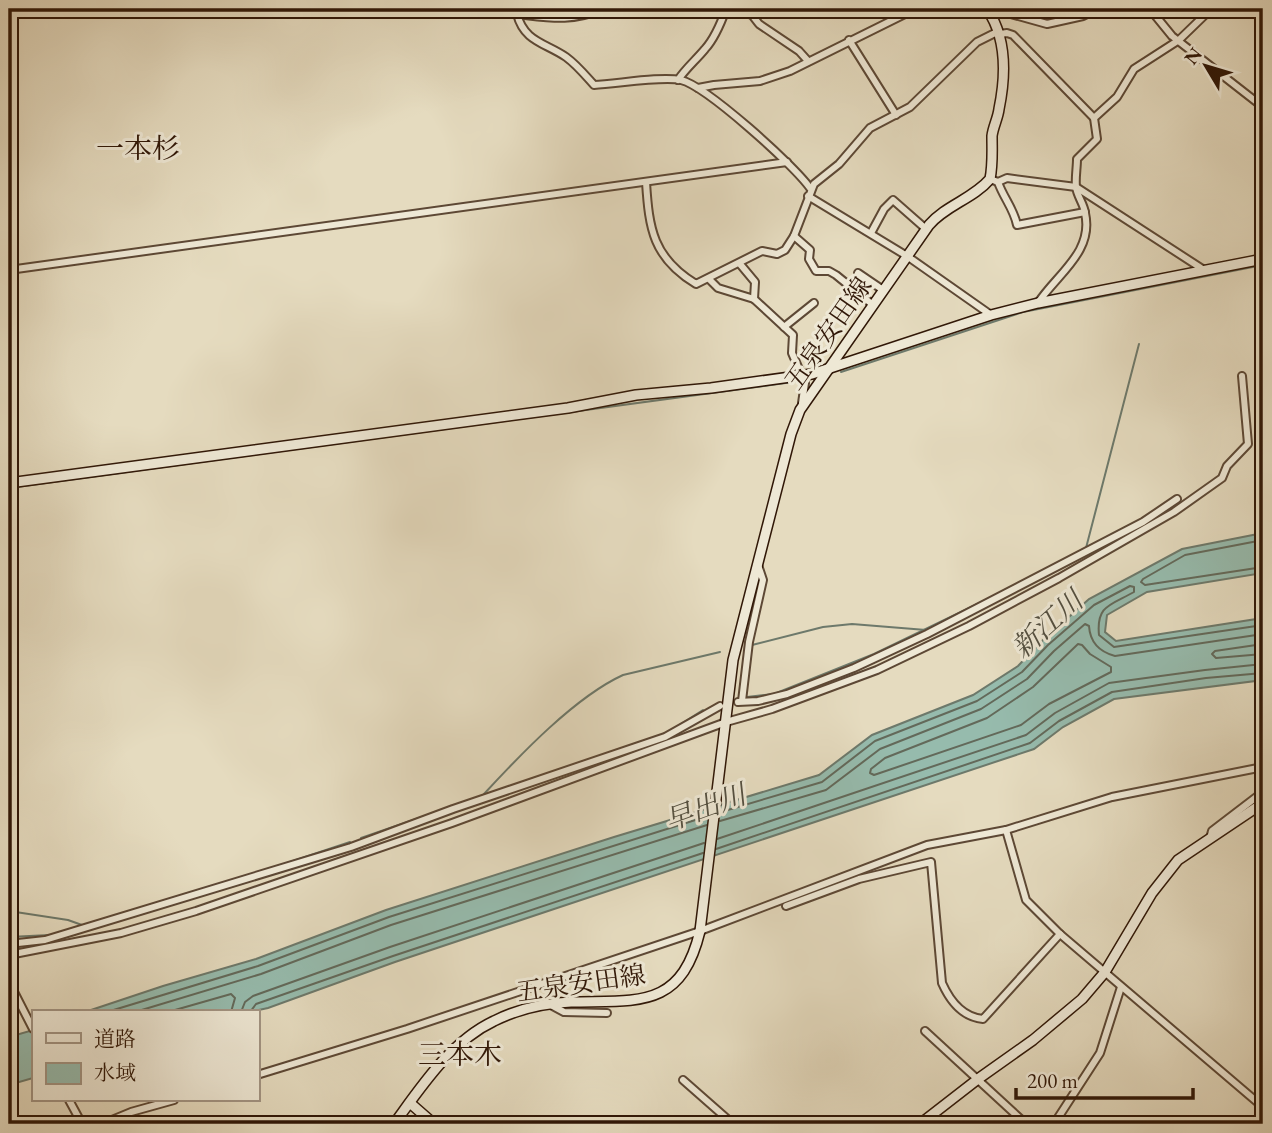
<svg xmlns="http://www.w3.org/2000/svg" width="1272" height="1133" viewBox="0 0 1272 1133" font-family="'EB Garamond','Noto Serif JP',serif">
<rect width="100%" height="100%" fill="#e5dbbf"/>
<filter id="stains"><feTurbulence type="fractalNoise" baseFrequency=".00286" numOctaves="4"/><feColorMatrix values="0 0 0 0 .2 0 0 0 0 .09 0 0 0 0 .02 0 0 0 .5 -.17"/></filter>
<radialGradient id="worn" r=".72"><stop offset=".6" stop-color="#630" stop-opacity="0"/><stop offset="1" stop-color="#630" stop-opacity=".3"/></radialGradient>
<g fill="#96bbad" stroke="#6d796b" stroke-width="2">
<path d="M1263,533v40l-116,19 -40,23 -2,17 11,9 147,-23v62l-149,19 -51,28 -29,22 -639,213 -127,46 -19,4h-164l78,-26 93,-27 130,-49 228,-73 205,-62 53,-40 101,-40 45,-29 25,-26 46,-41 93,-50z"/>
<path d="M33,1030v48l-24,7v-48z"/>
</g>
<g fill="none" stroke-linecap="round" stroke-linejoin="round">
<g stroke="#63695a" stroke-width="2">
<path d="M1263,540l-78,15 -42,24 -2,3 4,3 118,-18"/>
<path d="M1078,644l4,1 8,9 21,13v5l-62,32 -28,21 -147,50 -4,-2 1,-4 14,-11 102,-40 46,-31z"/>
<path d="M1263,644l-48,7 -3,3 4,4 47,-4"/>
<path d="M721,812l101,-30 53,-41 102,-40 45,-29 26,-27 46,-40 36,-19 4,1v5c-23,13 -38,13 -35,43l15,12 149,-22"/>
<path d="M720,821l106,-31 54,-41 101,-40 46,-30 27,-28 31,-27 4,2c1,16 11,26 26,30l148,-22"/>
<path d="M717,839l309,-104 29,-22 54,-30 96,-13 58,-6"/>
<path d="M716,849l314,-106 29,-22 53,-29 94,-14 57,-5"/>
<path d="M107,1012l151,-46 131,-49 319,-101"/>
<path d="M135,1012l126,-38 130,-49 316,-100"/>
<path d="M168,1012l63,-18 4,4 -4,14"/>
<path d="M241,1012l4,-10 8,-6 137,-49 314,-104"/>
<path d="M250,1012l6,-8 137,-48 310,-103"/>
</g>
<g stroke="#6d796b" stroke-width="2">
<path d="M841,372l182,-60 240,-47"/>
<path d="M9,488l791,-107"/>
<path d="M1086,548l53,-204"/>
<path d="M752,645l71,-18 29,-3 74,6"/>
<path d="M747,697l27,-3 100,-40 120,-58"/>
<path d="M673,729l30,-19"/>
<path d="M644,741l21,-7"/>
<path d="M484,794c36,-39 91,-97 139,-119l97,-23"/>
<path d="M361,838l145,-50"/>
<path d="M278,866l72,-24"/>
<path d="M9,911l59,9 14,5"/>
<path d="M9,937l41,-2"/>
</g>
<g stroke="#5d4835" stroke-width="10">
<g id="street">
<path d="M604,9c-35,13 -52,9 -87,5 7,28 29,29 49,43 11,8 19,18 28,28 23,-1 66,-9 87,-5 25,6 113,85 129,108"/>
<path d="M736,9l16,6 7,9 40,27 9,10"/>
<path d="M1150,9l22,27 91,71"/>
<path d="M1000,11l47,13 36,-8 14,-7"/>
<path d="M1000,34l7,-1 6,2 81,83"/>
<path d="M849,40l47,75"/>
<path d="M678,80c8,-12 18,-20 27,-31 10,-11 16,-26 21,-40"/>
<path d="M698,88l16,-3 46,-4 30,-10 125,-62"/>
<path d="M990,179l8,3 9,-4 69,9 128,83"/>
<path d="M646,182c3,47 7,76 50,102l66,-33 15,3 8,-4 9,-14 20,-52 25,-20 31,-36 40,-21 67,-65 22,-11"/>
<path d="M998,182c5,15 16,27 19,43l68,-13"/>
<path d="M808,196l99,60 84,59"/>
<path d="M871,233l13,-24 9,-9 33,29"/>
<path d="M794,236l16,14 -1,9 7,12h13l7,4 37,30"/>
<path d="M740,264l15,18 -1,17 39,36 -1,18 13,30 -3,20"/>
<path d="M9,270l778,-108"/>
<path d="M858,273l25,17"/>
<path d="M709,279l9,9 36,11"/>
<path d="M1038,303c19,-29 56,-51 47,-90 -1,-9 -8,-17 -9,-26 -1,-9 1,-19 1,-28l20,-20 -3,-21 23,-21 17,-28 45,-29 32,-31"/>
<path d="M784,327l30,-24"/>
<path d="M742,701l7,-59 14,-62 -5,-15"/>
<path d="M738,702l20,-1 29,-7 67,-26 73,-34 216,-112 34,-23"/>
<path d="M1006,830l20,70 34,34 203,173"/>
<path d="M1210,838l2,-7 51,-39"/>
<path d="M786,906l73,-27 72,-17 11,121c8,18 20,34 41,36l77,-85"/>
<path d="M9,944l36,-4 306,-93 102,-38 212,-72 55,-31"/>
<path d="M9,955l112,-22 75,-22 256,-88 274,-101 46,-13 105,-39 92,-44 90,-48 115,-66 48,-34 5,-12 21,-22 -6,-68"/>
<path d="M9,982l24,47"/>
<path d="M551,1005l13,7 43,1"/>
<path d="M925,1031l101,93"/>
<path d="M257,1075l150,-46 293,-98 227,-86 79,-15 106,-33 151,-30"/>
<path d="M683,1080l50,44"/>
<path d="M69,1100l13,24"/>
<path d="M879,1122l1,2"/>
<path d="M102,1124l29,-12 43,-12"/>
<path d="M1054,1124l46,-71 21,-66"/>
</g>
</g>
<g stroke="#301707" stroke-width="12">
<g id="secondary">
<path d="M9,483l559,-75 68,-13 75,-7 101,-14 179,-59 47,-12 225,-44"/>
<path d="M410,1103l24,21"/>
<path d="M394,1124c27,-37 57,-83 100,-103 24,-12 50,-18 77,-19 66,-2 110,8 129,-71l33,-271 58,-226 9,-24 129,-185c17,-20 44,-26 61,-46 3,-15 2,-28 2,-43 1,-9 6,-18 7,-27 7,-34 8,-71 -12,-100"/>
<path d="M920,1124l58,-45 55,-39 49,-41 23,-27 47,-79 26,-33 85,-57"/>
</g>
</g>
<use href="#street" stroke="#eee8d5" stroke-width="6"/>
<use href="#secondary" stroke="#eee8d5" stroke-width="9"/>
</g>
<g text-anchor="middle" stroke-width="6" stroke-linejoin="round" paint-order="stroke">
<g font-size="26" fill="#301707" stroke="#eee8d5">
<text transform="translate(828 333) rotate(-55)" y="9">五泉安田線</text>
<text transform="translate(581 983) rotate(-8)" y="9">五泉安田線</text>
</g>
<g font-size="28" fill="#301707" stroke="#eee8d5">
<text x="138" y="158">一本杉</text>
<text x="460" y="1064">三本木</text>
</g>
<g font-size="28" font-style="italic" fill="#545041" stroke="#eee8d5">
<text transform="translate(1047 624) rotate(-42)" y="10">新江川</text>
<text transform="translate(705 807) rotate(-20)" y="10">早出川</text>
</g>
</g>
<rect width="1272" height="1133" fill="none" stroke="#e5dbbf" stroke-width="35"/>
<rect x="10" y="10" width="1251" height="1112" fill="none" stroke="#301707" stroke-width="3.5"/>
<rect x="18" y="18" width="1237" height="1098" fill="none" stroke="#301707" stroke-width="2"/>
<rect x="32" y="1010" width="228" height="91" fill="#eee8d5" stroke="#a29483" stroke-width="2"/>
<rect x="46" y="1033" width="35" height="10" fill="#eee8d5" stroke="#a29483" stroke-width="2"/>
<text x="94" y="1046" font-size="21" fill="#301707">道路</text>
<rect x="46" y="1063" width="35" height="21" fill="#96bbad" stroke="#a29483" stroke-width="2"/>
<text x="94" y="1080" font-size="21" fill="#301707">水域</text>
<g transform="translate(1206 66) rotate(308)" stroke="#eee8d5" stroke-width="5" paint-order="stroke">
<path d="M0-5L12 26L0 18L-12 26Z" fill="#301707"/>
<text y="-10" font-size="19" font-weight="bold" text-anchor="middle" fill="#301707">N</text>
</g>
<path d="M1016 1088v10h177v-10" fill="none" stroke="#301707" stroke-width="3.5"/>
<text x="1027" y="1088" font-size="21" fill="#301707" stroke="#eee8d5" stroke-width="5" paint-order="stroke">200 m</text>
<rect width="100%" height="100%" filter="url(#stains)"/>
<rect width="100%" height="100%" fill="url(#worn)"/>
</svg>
